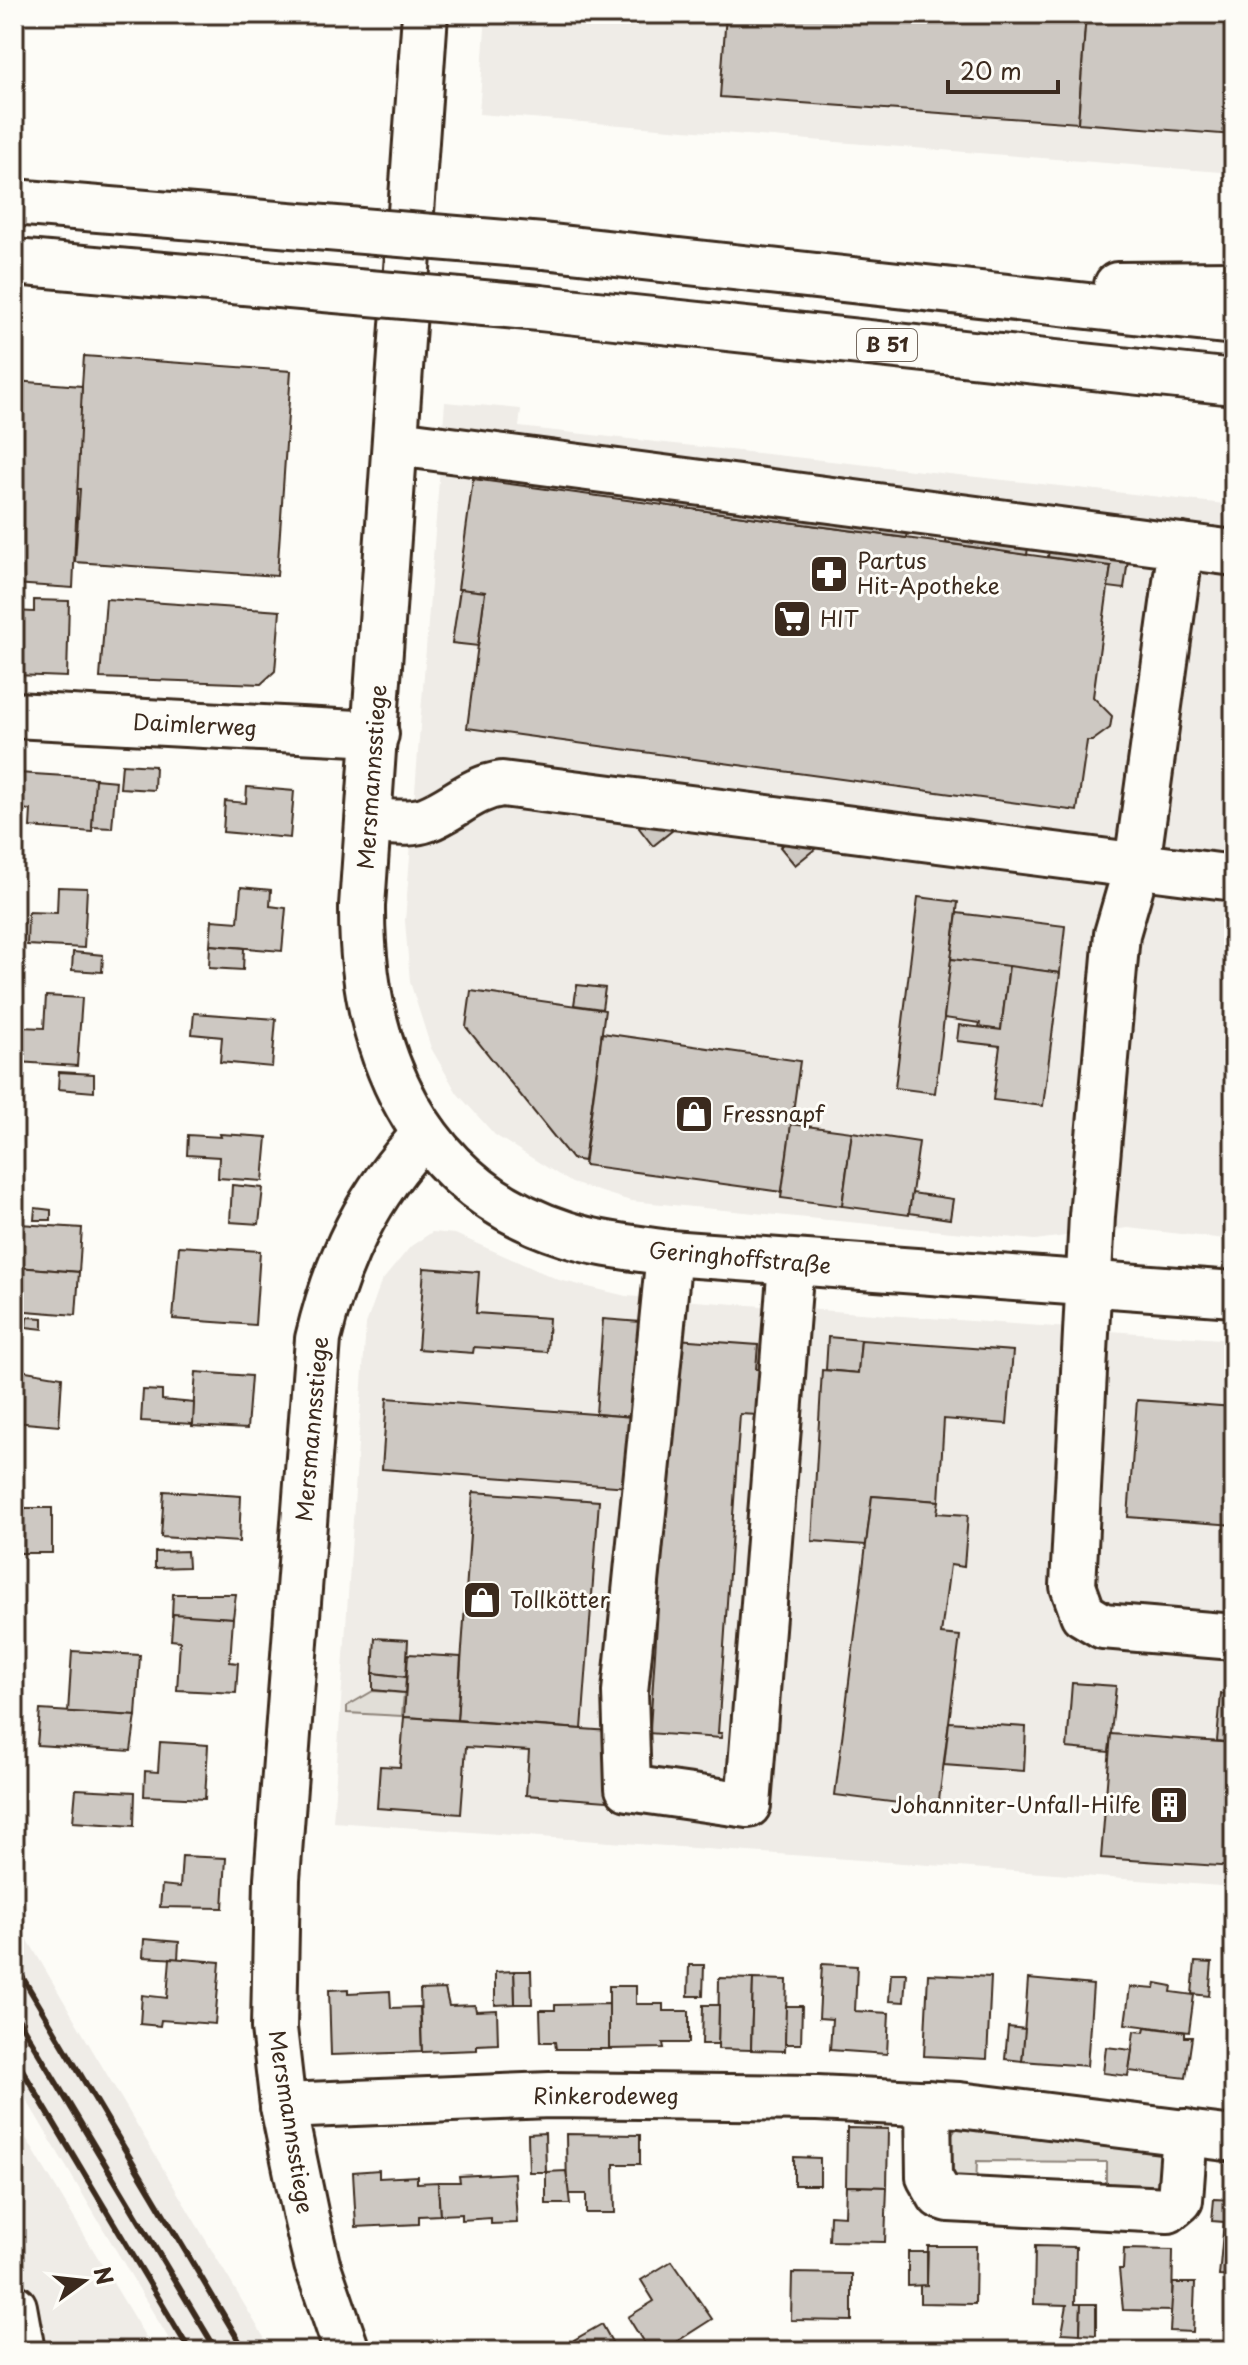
<svg xmlns="http://www.w3.org/2000/svg" width="1248" height="2365" viewBox="0 0 1248 2365" font-family="'Playpen Sans',sans-serif">
<rect width="100%" height="100%" fill="#fdfcf7"/>
<filter id="ink" filterUnits="userSpaceOnUse"><feTurbulence type="fractalNoise" baseFrequency=".0125" numOctaves="2"/><feDisplacementMap in="SourceGraphic" scale="16" xChannelSelector="R" yChannelSelector="G"/><feConvolveMatrix kernelMatrix="1 2 1 2 8 2 1 2 1" color-interpolation-filters="sRGB"/></filter>
<g filter="url(#ink)">
<g fill="#efece7">
<path d="M486,14h748v159l-755,-59z"/>
<path d="M445,402l76,7 -2,18 715,78v735l-106,-12 -93,12 -404,-39 -59,-18 -77,-48 -38,-42 -26,-45 -21,-66 -5,-61z"/>
<path d="M432,1232l23,2 104,46 67,16 608,44v547l-901,-65 33,-498 15,-42 30,-36z"/>
<path d="M14,1916l79,135 179,300h-96l-162,-272z"/>
<path d="M14,2118l140,233h-140z"/>
</g>
<g fill="#e1ded7" stroke="#8e847a" stroke-width="2">
<path d="M373,1691l31,2 -2,23 -55,-3v-7z"/>
<path d="M966,2123l188,21 8,9 -1,32 -7,5 -48,-1v-27l-129,-1 -1,27 -8,-1 -20,-14c-2,-24 -6,-38 18,-50z"/>
</g>
<g fill="#cdc8c2" stroke="#3b2a1e" stroke-width="2">
<path d="M726,14h360l-8,109 -358,-26z"/>
<path d="M1086,14h148v121l-156,-12z"/>
<path d="M84,356l207,15 -14,205 -202,-14 5,-73h-5z"/>
<path d="M14,381l68,5 -9,202 -59,-4z"/>
<path d="M473,479l638,87 -18,131 19,19 -2,12 -18,13h-5l-10,70 -610,-83 18,-136 -27,-3z"/>
<path d="M665,489l245,33 -3,16 -245,-33z"/>
<path d="M948,527l81,11 -2,17 -81,-12z"/>
<path d="M1050,541l79,11 -5,37 -16,-2 3,-21 -63,-9z"/>
<path d="M460,589l25,3 -7,54 -26,-3z"/>
<path d="M106,599l174,12 -5,60 -14,13 -161,-6z"/>
<path d="M34,600l35,1 -2,76 -53,-2v-64l20,1z"/>
<path d="M122,764l33,2 -1,24 -34,-2z"/>
<path d="M18,773l78,5 -4,54 -62,-5 1,-17 -16,-1z"/>
<path d="M95,779l21,2 -4,47 -20,-1z"/>
<path d="M247,787l47,4 -4,47 -67,-6 2,-31 21,2z"/>
<path d="M647,822l31,4 -25,20 -14,-18z"/>
<path d="M789,841l31,4 -25,20 -15,-18z"/>
<path d="M58,887l29,1 -3,60 -57,-3 1,-33 29,1z"/>
<path d="M241,887l30,3 -1,16 16,2 -4,43 -72,-6 2,-25 26,2z"/>
<path d="M918,897l40,5 -23,191 -40,-5z"/>
<path d="M957,913l108,13 -5,47 -109,-14z"/>
<path d="M210,945l34,3 -1,22 -34,-2z"/>
<path d="M73,952l30,3 -1,17 -30,-2z"/>
<path d="M951,959l58,7 -8,64 -22,-3 1,-4 -36,-5z"/>
<path d="M1009,966l51,7 -17,133 -50,-6 7,-54 -43,-5 2,-16 42,5z"/>
<path d="M577,985l28,3 -3,21 -28,-4z"/>
<path d="M471,991l134,19 -21,151 -12,-2 -106,-132z"/>
<path d="M46,996l36,2 -5,68 -59,-4 2,-35 24,1z"/>
<path d="M194,1013l82,6 -4,48 -52,-5 2,-25 -30,-3z"/>
<path d="M602,1033l198,28 -18,131 -198,-27z"/>
<path d="M59,1072l35,2v18l-36,-3z"/>
<path d="M791,1124l61,8 -10,74 -61,-8z"/>
<path d="M852,1132l67,10 -10,73 -67,-9z"/>
<path d="M220,1134l47,3 -4,44 -45,-3 1,-21 -32,-2 1,-20 33,2z"/>
<path d="M232,1185l31,3 -4,36 -29,-2z"/>
<path d="M912,1193l41,6 -3,20 -41,-6z"/>
<path d="M35,1208l16,2v10h-17z"/>
<path d="M19,1224l63,4 -3,44 -62,-5z"/>
<path d="M179,1246l81,5 -5,74 -82,-6z"/>
<path d="M17,1267l62,5 -3,43 -62,-5z"/>
<path d="M424,1268l55,4 -3,41 73,5 -2,34 -73,-5 -1,6 -55,-4z"/>
<path d="M27,1317l16,1v11l-17,-2z"/>
<path d="M603,1319l37,3 -7,95 -37,-3z"/>
<path d="M828,1337l33,3 -3,33 -32,-3z"/>
<path d="M676,1339l82,6 -2,24 8,1 -5,45 -19,-1 -22,319h4l-1,5 -75,-5 4,-5z"/>
<path d="M861,1340l152,11 -6,73 -63,-5 -5,82 -67,-5 -6,49 -54,-4 10,-171 36,3z"/>
<path d="M14,1369l48,8 -3,49 -45,-4z"/>
<path d="M196,1372l55,4 -4,53 -55,-3z"/>
<path d="M143,1390l19,1v9l32,3 -1,21 -52,-3z"/>
<path d="M387,1398l246,19 -4,70 -247,-18z"/>
<path d="M1137,1400l97,7v118l-106,-8z"/>
<path d="M164,1491l77,5 -2,46 -78,-5z"/>
<path d="M473,1492l126,9 -17,228 -125,-9z"/>
<path d="M872,1496l67,5 -2,12 31,2 -4,52 -14,-2 -9,69 19,2 -22,172 -103,-13z"/>
<rect x="14" y="1508" width="38" height="45"/>
<path d="M187,1551l1,16 -33,1v-16z"/>
<path d="M173,1594h63l-3,24 -61,-2z"/>
<path d="M173,1614l60,4 -3,44 8,1 -2,30 -59,-3 3,-49 -9,-1z"/>
<path d="M375,1638l33,2 -2,37 -33,-4z"/>
<path d="M72,1651l68,4 -4,61 -68,-4z"/>
<path d="M408,1654l53,3 -4,63 -53,-3z"/>
<path d="M373,1673l33,4 -1,16 -32,-3z"/>
<path d="M1072,1683l44,3 -7,66 -42,-4z"/>
<path d="M1221,1694l13,1v48l-17,-2z"/>
<path d="M40,1710l96,6 -5,35 -94,-6z"/>
<path d="M404,1717l207,14 -4,70 -81,-6 3,-44 -63,-4 -5,67 -84,-6 3,-42 20,1z"/>
<path d="M949,1722l77,5 -2,44 -80,-6z"/>
<path d="M1111,1734l123,9v124l-133,-9z"/>
<path d="M160,1742l48,3 -3,54 -61,-3 1,-25 13,1z"/>
<path d="M76,1789l59,3 -1,34 -61,-4z"/>
<path d="M182,1856l44,2 -3,50 -63,-1 2,-22 18,2z"/>
<path d="M144,1939l35,3 -1,17 -35,-2z"/>
<path d="M170,1958l50,4 -5,62 -54,-4 -1,6 -20,-2 2,-29 25,3z"/>
<path d="M1195,1962l17,1 -3,33 -17,-2z"/>
<path d="M822,1964l35,2 -2,45 34,2 -2,41 -57,-4 2,-31 -13,-1z"/>
<path d="M689,1965h15l-1,31h-15z"/>
<path d="M514,1971h17l1,33h-17z"/>
<path d="M514,1971l1,33 -20,1v-33z"/>
<path d="M891,1973h15l-2,29 -15,-1z"/>
<path d="M928,1974l63,3 -4,82 -63,-3z"/>
<path d="M719,1978l34,1 -2,71 -33,-1z"/>
<path d="M753,1979l34,1 -2,71 -34,-1z"/>
<path d="M1028,1979l65,6 -6,81 -65,-5z"/>
<path d="M1156,1983l16,3 -1,6 23,3 -5,37 -64,-8 5,-37 25,2z"/>
<path d="M609,1986h27v18h27v7h26v32h-26l1,5 -55,1z"/>
<path d="M348,1989v4l42,-2 1,17 29,-1 2,45 -91,3 -2,-65z"/>
<path d="M445,1989l4,17 26,-1 1,6 21,-1 1,34 -21,1v5l-55,2 -2,-62z"/>
<path d="M609,2004v45h-53l-1,-7h-14l-1,-32h15v-5z"/>
<path d="M703,2005h16l-1,39h-16z"/>
<path d="M786,2006h16l-1,38h-16z"/>
<path d="M1008,2027l17,2 -3,32 -17,-2z"/>
<path d="M1145,2027l40,5v5h7l-6,41 -57,-7 5,-40 10,1z"/>
<path d="M1106,2047l26,3 -4,26 -25,-3z"/>
<path d="M847,2128l41,1 -1,58 -41,-1z"/>
<path d="M545,2133l1,39h-17l-1,-38z"/>
<path d="M566,2134l74,1v29h-26l1,49h-29v-19h-19z"/>
<path d="M794,2157l26,1v27h-26z"/>
<path d="M379,2170v8l38,-2v7l21,-1 2,33 -21,1v8l-63,3 -3,-55z"/>
<path d="M566,2171l4,33h-24v-32z"/>
<path d="M514,2173l3,50 -26,1v-6l-29,2v-6l-22,1 -2,-33h22l-1,-6z"/>
<path d="M846,2186l41,1 -2,55 -56,-1 1,-26 15,1z"/>
<path d="M1214,2199l20,1v77l-15,-1 5,-54 -12,-1z"/>
<path d="M928,2246h48l-1,58 -55,-1v-19l7,1z"/>
<path d="M1035,2246l41,1 -1,57h6l-1,30 -18,-1 5,-28 -33,-1z"/>
<path d="M1124,2249l49,1 -1,61 -49,-1 -4,-41h4z"/>
<path d="M908,2252h19v33l-19,1z"/>
<path d="M672,2261l40,58 -50,32h-13l-21,-34 26,-16 -13,-21z"/>
<path d="M792,2273l60,1v47l-61,-1z"/>
<path d="M1173,2283h22l-2,49 -23,-1z"/>
<path d="M1081,2304h15v31l-16,-1z"/>
<path d="M602,2324l15,27h-37l-6,-11z"/>
</g>
<g fill="none" stroke-linecap="round" stroke-linejoin="round">
<g stroke="#3b2a1e" stroke-width="50">
<g id="minor">
<path d="M425,14l-63,892c-1,144 55,281 204,328 34,11 69,14 103,19l565,41"/>
<path d="M397,443l784,103 -44,319 -20,69 -25,282 -19,370 10,28 20,12 131,11"/>
<path d="M1181,546l53,7"/>
<path d="M14,715l362,19"/>
<path d="M369,821c19,0 40,5 58,-2 27,-10 44,-31 75,-35l732,94"/>
<path d="M669,1253l-44,439 3,96 120,17 43,-542"/>
<path d="M928,2103l1,74 11,19 9,3 219,11 12,-10 5,-68"/>
<path d="M283,2106l267,-11 267,3 142,7 275,34"/>
<path d="M14,2307l8,44"/>
<path d="M347,2351l-30,-87 -11,-47 -23,-111 -9,-78 3,-149 41,-540c19,-80 50,-145 107,-205"/>
</g>
</g>
<g stroke="#3b2a1e" stroke-width="50">
<g id="highway">
<path d="M543,246l691,76"/>
<path d="M1117,285l117,-1"/>
<path d="M540,308l694,74"/>
</g>
</g>
<use href="#minor" stroke="#fdfcf7" stroke-width="44"/>
<use href="#highway" stroke="#fdfcf7" stroke-width="44"/>
<g stroke="#3b2a1e" stroke-width="6">
<path d="M14,1963l231,388"/>
<path d="M14,2012l203,339"/>
<path d="M14,2056l176,295"/>
</g>
<g stroke="#3b2a1e" stroke-width="50" stroke-linecap="butt">
<g id="highway-bridge">
<path d="M14,202l529,44"/>
<path d="M14,262l526,46"/>
</g>
</g>
<use href="#highway-bridge" stroke="#fdfcf7" stroke-width="44"/>
</g>
</g>
<defs>
<g id="pharmacy-square" transform="scale(2)"><rect x="-9" y="-9" width="18" height="18" rx="4" fill="#3b2a1e" stroke="#fdfcf7"/><path d="M-2-6h4v4h4v4h-4v4h-4v-4h-4v-4h4Z" fill="#fff"/></g>
<g id="supermarket-square" transform="scale(2)"><rect x="-9" y="-9" width="18" height="18" rx="4" fill="#3b2a1e" stroke="#fdfcf7"/><path d="M-6-5.5h2.5l.6 2H6L4.5 2H-2.5L-4.4-4H-6ZM-1.5 3.2a1.3 1.3 0 1 0 .1 0ZM3 3.2a1.3 1.3 0 1 0 .1 0Z" fill="#fff"/></g>
<g id="shop-square" transform="scale(2)"><rect x="-9" y="-9" width="18" height="18" rx="4" fill="#3b2a1e" stroke="#fdfcf7"/><path d="M-5-2.5h2.3a2.7 3.5 0 0 1 5.4 0H5L5.5 6h-11ZM-1.5-2.5h3a1.5 2.3 0 0 0-3 0Z" fill="#fff"/></g>
<g id="building-square" transform="scale(2)"><rect x="-9" y="-9" width="18" height="18" rx="4" fill="#3b2a1e" stroke="#fdfcf7"/><path d="M-4-6H4V6H1V3H-1V6H-4ZM-2.5-4.3h1.7v1.8h-1.7ZM.8-4.3h1.7v1.8H.8ZM-2.5-1h1.7V.8h-1.7ZM.8-1h1.7V.8H.8Z" fill="#fff"/></g>
</defs>
<g fill-rule="evenodd">
<use href="#pharmacy-square" x="829" y="574"/>
<use href="#supermarket-square" x="792" y="619"/>
<use href="#shop-square" x="694" y="1114"/>
<use href="#shop-square" x="482" y="1600"/>
<use href="#building-square" x="1169" y="1805"/>
</g>
<g text-anchor="middle" stroke-width="6" stroke-linejoin="round" paint-order="stroke">
<rect fill="#fdfcf7" stroke="#75695f" stroke-width="2" x="857" y="329" width="60" height="32" rx="6"/>
<g font-size="20" font-weight="bold" fill="#3b2a1e">
<text x="887" y="352">B 51</text>
</g>
<g font-size="22" fill="#3b2a1e" stroke="#fdfcf7" text-anchor="start">
<text x="857" y="569">Partus<tspan x="857" dy="25">Hit-Apotheke</tspan></text>
<text x="820" y="627">HIT</text>
<text x="722" y="1122">Fressnapf</text>
<text x="510" y="1608">Tollkötter</text>
<text x="1141" y="1813" text-anchor="end">Johanniter-Unfall-Hilfe</text>
</g>
<g font-size="22" fill="#3b2a1e" stroke="#fdfcf7">
<text transform="translate(195 725) rotate(3)" y="8">Daimlerweg</text>
<text transform="translate(372 777) rotate(-86)" y="8">Mersmannsstiege</text>
<text transform="translate(740 1258) rotate(5)" y="8">Geringhoffstraße</text>
<text transform="translate(312 1429) rotate(-85)" y="8">Mersmannsstiege</text>
<text x="606" y="2104">Rinkerodeweg</text>
<text transform="translate(291 2122) rotate(81)" y="8">Mersmannsstiege</text>
</g>
</g>
<rect width="1248" height="2365" fill="none" stroke="#fdfcf7" stroke-width="48"/>
<rect x="24" y="24" width="1200" height="2317" fill="none" stroke="#3b2a1e" stroke-width="3" filter="url(#ink)"/>
<g transform="translate(84 2281) rotate(75)" stroke="#fdfcf7" stroke-width="6" paint-order="stroke">
<path d="M0-6L14 30L0 20L-14 30Z" fill="#3b2a1e"/>
<text y="-12" font-size="22" font-weight="bold" text-anchor="middle" fill="#3b2a1e">N</text>
</g>
<path d="M948 80v12h110v-12" fill="none" stroke="#3b2a1e" stroke-width="4"/>
<text x="960" y="80" font-size="24" fill="#3b2a1e" stroke="#fdfcf7" stroke-width="6" paint-order="stroke">20 m</text>
</svg>
